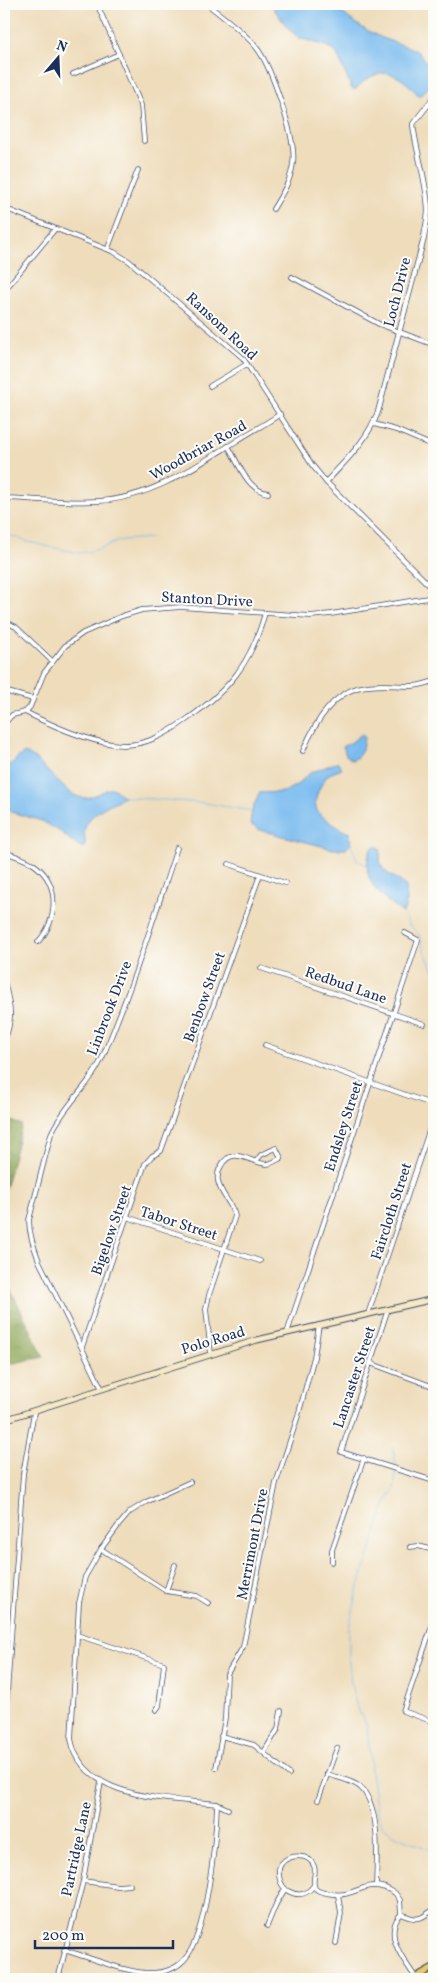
<svg xmlns="http://www.w3.org/2000/svg" width="438" height="1983" viewBox="0 0 438 1983" font-family="Vollkorn,serif">
<defs>
<pattern id="forest-crowns" width="20" height="18" patternUnits="userSpaceOnUse" patternTransform="scale(1.25)"><rect width="20" height="18" fill="#8ca455"/><path d="M2 6a3 3 0 1 1 6 0M12 15a3 3 0 1 1 6 0" fill="none" stroke="#72864a"/></pattern>
</defs>
<rect width="100%" height="100%" fill="#fdfcf7"/>
<filter id="ink" filterUnits="userSpaceOnUse"><feTurbulence type="fractalNoise" baseFrequency=".02" numOctaves="2"/><feDisplacementMap in="SourceGraphic" scale="10" xChannelSelector="R" yChannelSelector="G"/><feConvolveMatrix kernelMatrix="1 2 1 2 8 2 1 2 1" color-interpolation-filters="sRGB"/></filter>
<filter id="wash" filterUnits="userSpaceOnUse"><feTurbulence type="fractalNoise" baseFrequency=".0096" numOctaves="4" result="noise"/><feDisplacementMap in="SourceGraphic" scale="20" xChannelSelector="R" yChannelSelector="G"/><feGaussianBlur stdDeviation="1.12" result="paint"/><feColorMatrix in="noise" values="0 0 0 0 0 0 0 0 0 0 0 0 0 0 0 0 0 1.4 0 .05"/><feComposite in="paint" operator="in"/></filter>
<g filter="url(#wash)">
<rect width="100%" height="100%" fill="#eedcba"/>
<g fill="url(#forest-crowns)" stroke="#546a5a">
<path d="M4,1118l18,7 -18,68z"/>
<path d="M4,1276l40,81 -40,8z"/>
</g>
<g fill="#79bbef" stroke="#4a75a6">
<path d="M274,4h60c12,14 27,24 44,32 12,6 25,8 37,14 4,2 7,7 10,11 13,17 9,23 -6,35 -20,-24 -39,-33 -63,-7h-4l-16,-37 -10,-6 -27,-8 -11,-10 -15,-20z"/>
<path d="M362,734l2,3c-1,10 -2,19 -12,23l-6,-5 -3,-9 6,-2z"/>
<path d="M25,753c18,7 41,45 59,45 9,0 19,-8 29,-10l11,9c-14,8 -34,15 -39,31 -2,7 2,13 -1,20l-8,-3 -15,-13 -19,-11 -38,-11v-43c9,-2 12,-10 21,-14z"/>
<path d="M338,762l4,7c-4,2 -10,3 -14,6 -6,7 -15,23 -12,33 2,7 12,12 17,16 6,3 11,9 17,8l1,12 -5,5h-13l-73,-19 -10,-6 2,-13 7,-18 25,-1 14,-8 12,-11z"/>
<path d="M375,846l5,2c1,5 -1,12 1,17 3,10 19,13 25,22l1,14 -4,12c-18,-13 -40,-29 -35,-54 1,-6 2,-10 7,-13z"/>
</g>
<g fill="none" stroke-linecap="round" stroke-linejoin="round">
<g stroke="#79bbef" stroke-width="1">
<path d="M4,533l24,9 51,11 14,-2 29,-11 29,-2"/>
<path d="M124,797l80,6 48,8"/>
<path d="M351,844l6,16 10,5"/>
<path d="M403,913l6,12 10,9 6,19 9,18"/>
<path d="M393,1448l3,19"/>
<path d="M396,1471l-2,18 -9,16 -26,80 -10,43v36l2,20 6,24 10,18 5,53 6,38 5,10 14,9 37,15"/>
</g>
</g>
</g>
<g filter="url(#ink)">
<g fill="none" stroke-linecap="round" stroke-linejoin="round">
<g stroke="#3b496c" stroke-width="5.5">
<g id="minor">
<path d="M97,4l44,101 3,36"/>
<path d="M207,4c17,14 35,26 49,43 15,18 41,94 37,116 -2,18 -11,31 -20,46"/>
<path d="M73,74l46,-20"/>
<path d="M4,208l110,44 15,9 114,97 69,107 14,17"/>
<path d="M108,248l30,-78"/>
<path d="M292,277l87,47 55,21"/>
<path d="M4,291l51,-62"/>
<path d="M210,386l37,-22"/>
<path d="M374,424l22,6 33,14"/>
<path d="M228,446c11,18 19,44 40,47"/>
<path d="M4,498c31,1 63,5 95,3 52,-3 96,-34 139,-61 14,-9 28,-16 42,-26"/>
<path d="M4,621l12,6 36,34"/>
<path d="M4,691l29,8"/>
<path d="M25,712l5,-5 14,-34 21,-27 18,-13 39,-17 20,-6 39,-3 129,9 21,-2 103,-17"/>
<path d="M25,712c28,14 67,32 98,33 24,0 43,-11 63,-25 43,-30 65,-56 79,-107"/>
<path d="M4,724l8,-9 13,-3"/>
<path d="M303,751c10,-24 27,-55 54,-63 17,-5 37,-2 55,-2 7,0 15,-3 22,-5"/>
<path d="M4,852c11,4 23,7 32,14 25,20 21,55 2,76"/>
<path d="M229,864l56,19"/>
<path d="M261,968l163,56"/>
<path d="M4,981c6,23 10,38 0,60"/>
<path d="M265,1045l169,60"/>
<path d="M127,1217l133,44"/>
<path d="M388,1309l-47,143 93,29"/>
<path d="M368,1314l66,-198"/>
<path d="M287,1333l131,-393 -13,-7"/>
<path d="M82,1347l63,-183 7,-8 9,-5 99,-276"/>
<path d="M211,1354l-5,-45 3,-14 26,-79c-3,-13 -15,-22 -17,-35 -1,-6 0,-10 3,-15 12,-22 30,-2 46,-2 4,0 10,-4 14,-6l-5,-10 -15,7 -4,5"/>
<path d="M370,1363l64,24"/>
<path d="M102,1389l-63,-128c-5,-14 -10,-27 -10,-41l22,-86c13,-29 40,-49 52,-78 29,-68 51,-139 74,-208"/>
<path d="M190,1482l-44,20 -16,10 -12,14 -17,23 -16,28 -6,26 -8,136c12,62 97,59 146,65l11,5"/>
<path d="M410,1547l8,-1 16,4"/>
<path d="M101,1549l65,42 31,5 11,7"/>
<path d="M332,1562v-12l32,-92"/>
<path d="M166,1591l9,-26"/>
<path d="M434,1620l-31,91 31,11"/>
<path d="M77,1635l87,29 -5,42 -3,4"/>
<path d="M4,1734l19,-260 11,-62"/>
<path d="M221,1736l33,9 35,29"/>
<path d="M264,1752l14,-23 3,-18"/>
<path d="M216,1768l9,-50 2,-44 16,-27 33,-164 22,-67 16,-59 5,-32"/>
<path d="M327,1774c11,4 24,6 33,13 21,19 17,72 16,98"/>
<path d="M318,1800l19,-52"/>
<path d="M83,1881l35,5 12,-1"/>
<path d="M314,1885c-7,10 -15,12 -26,6 -8,-5 -12,-19 -7,-27 8,-10 28,-11 33,2 3,7 -3,15 1,22 3,5 13,5 18,6 24,4 34,-19 62,-1l5,7 1,14c-19,21 3,46 15,64"/>
<path d="M401,1914c17,7 19,6 33,-5"/>
<path d="M267,1926l9,-22 9,-15"/>
<path d="M336,1943l5,-30 -3,-18"/>
<path d="M64,1950c24,7 65,24 89,23 11,0 24,-5 31,-13 23,-24 32,-121 33,-156"/>
<path d="M58,1979l25,-98 18,-99"/>
</g>
</g>
<g stroke="#3b496c" stroke-width="6">
<path id="tertiary" d="M434,97l-21,27c3,29 14,56 15,86 0,9 -3,19 -4,28l-46,174c-11,29 -32,48 -52,70l108,108"/>
</g>
<g stroke="#3b496c" stroke-width="7">
<path id="secondary" d="M4,1420l253,-80 177,-41"/>
</g>
<g stroke="#3b496c" stroke-width="8">
<path id="primary" d="M413,1979l21,-12"/>
</g>
<use href="#minor" stroke="#fff" stroke-width="4"/>
<use href="#tertiary" stroke="#fff" stroke-width="4.5"/>
<use href="#secondary" stroke="#f7e9c3" stroke-width="5"/>
<use href="#primary" stroke="#eac769" stroke-width="5.5"/>
</g>
</g>
<g text-anchor="middle" stroke-width="4" stroke-linejoin="round" paint-order="stroke">
<g font-size="15" fill="#1b2f5e" stroke="#fdfcf7">
<text transform="translate(397 292) rotate(-76)" y="5">Loch Drive</text>
<text transform="translate(222 326) rotate(43)" y="5">Ransom Road</text>
<text transform="translate(198 450) rotate(-29)" y="5">Woodbriar Road</text>
<text transform="translate(207 599) rotate(3)" y="5">Stanton Drive</text>
<text transform="translate(346 985) rotate(19)" y="5">Redbud Lane</text>
<text transform="translate(204 997) rotate(-70)" y="5">Benbow Street</text>
<text transform="translate(109 1008) rotate(-69)" y="5">Linbrook Drive</text>
<text transform="translate(343 1126) rotate(-72)" y="5">Endsley Street</text>
<text transform="translate(391 1211) rotate(-72)" y="5">Faircloth Street</text>
<text transform="translate(179 1223) rotate(18)" y="5">Tabor Street</text>
<text transform="translate(111 1230) rotate(-71)" y="5">Bigelow Street</text>
<text transform="translate(213 1340) rotate(-17)" y="5">Polo Road</text>
<text transform="translate(354 1377) rotate(-72)" y="5">Lancaster Street</text>
<text transform="translate(252 1544) rotate(-79)" y="5">Merrimont Drive</text>
<text transform="translate(76 1849) rotate(-78)" y="5">Partridge Lane</text>
</g>
</g>
<rect width="438" height="1983" fill="none" stroke="#fdfcf7" stroke-width="20"/>
<g transform="translate(58 58) rotate(19)" stroke="#fdfcf7" stroke-width="4" paint-order="stroke">
<path d="M0-4L9 19L0 12L-9 19Z" fill="#1b2f5e"/>
<text y="-8" font-size="14" font-weight="bold" text-anchor="middle" fill="#1b2f5e">N</text>
</g>
<path d="M35 1940v8h138v-8" fill="none" stroke="#1b2f5e" stroke-width="2.5"/>
<text x="42" y="1940" font-size="15" fill="#1b2f5e" stroke="#fdfcf7" stroke-width="4" paint-order="stroke">200 m</text>
</svg>
